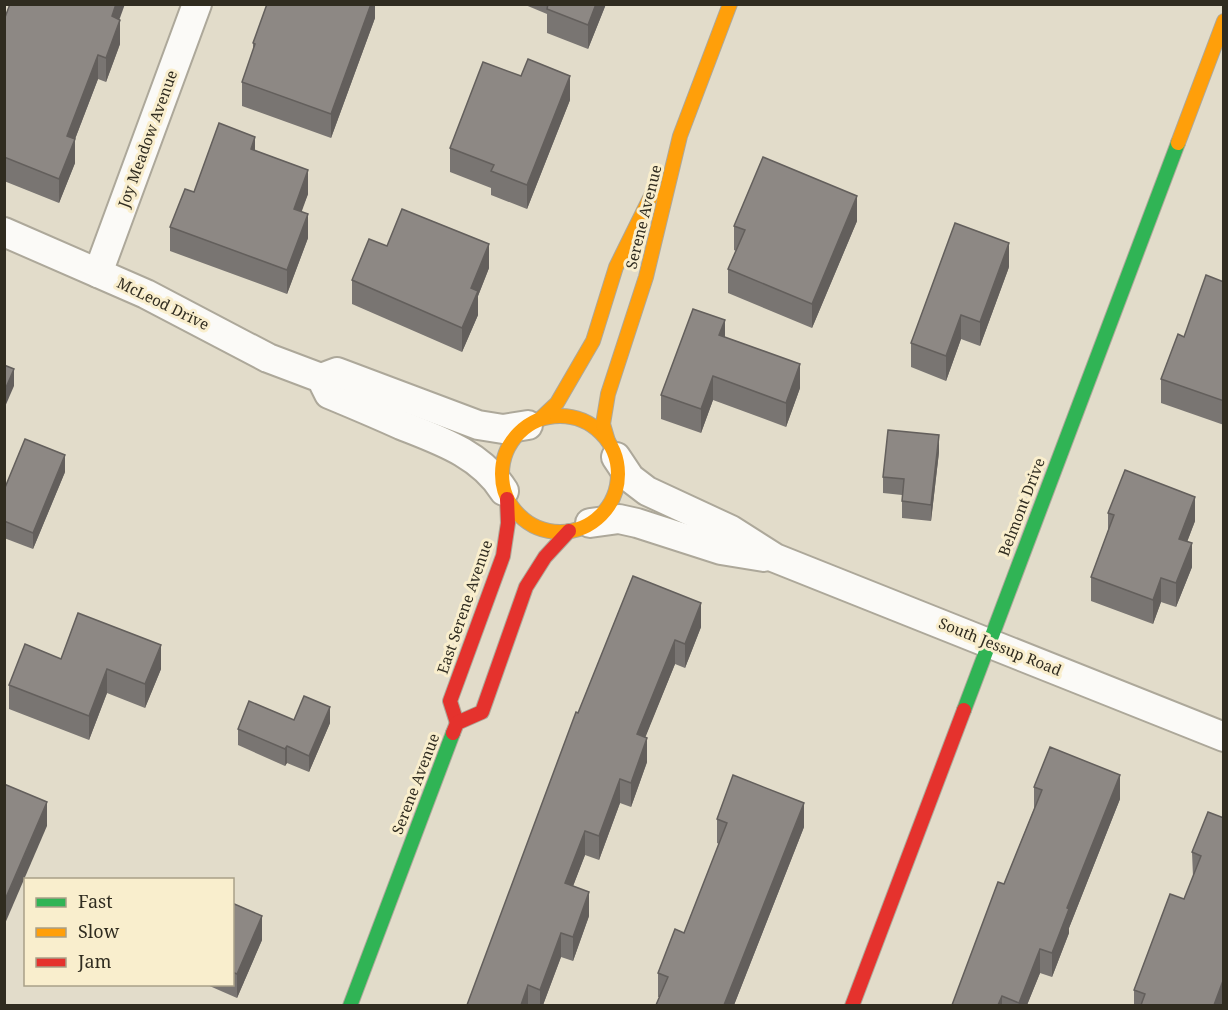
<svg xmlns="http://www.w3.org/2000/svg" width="1228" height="1010" viewBox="0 0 1228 1010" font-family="'Noto Serif',serif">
<rect width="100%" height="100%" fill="#e2dcca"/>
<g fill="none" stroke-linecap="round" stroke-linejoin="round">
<g stroke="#ada89a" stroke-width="32">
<g id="street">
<path d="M4,232l142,62 122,64 53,20 8,16c24,10 48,20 72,31 38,15 80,29 103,66"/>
<path d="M98,273l99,-269"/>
<path d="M321,378l16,-6 141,53 25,4 25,-4"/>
<path d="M616,457l14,21 17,13 84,39 44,28 449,179"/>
<path d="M590,523l29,-4 18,4 84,27 43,7"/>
</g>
</g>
<g stroke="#ada89a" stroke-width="16">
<g id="fast">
<path d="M964,710l214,-567"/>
<path d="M350,1006l103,-273"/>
</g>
</g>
<g stroke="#ada89a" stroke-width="16">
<g id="slow">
<path d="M1178,143l46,-122"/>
<circle cx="560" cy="474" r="58"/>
<path d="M540,419l17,-16 36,-62 23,-74 37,-75"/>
<path d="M608,441l-5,-17 5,-30 38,-117 34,-141 50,-132"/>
</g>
</g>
<g stroke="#ada89a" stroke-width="16">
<g id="jam">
<path d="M457,723l-7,-22 53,-145 5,-33 -1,-24"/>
<path d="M453,733l4,-10 25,-11 44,-125 19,-30 24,-26"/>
<path d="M852,1006l112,-296"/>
</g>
</g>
<use href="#street" stroke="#fbfaf7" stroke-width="28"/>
<use href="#fast" stroke="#30b455" stroke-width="14"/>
<use href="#slow" stroke="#ff9f0a" stroke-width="14"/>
<use href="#jam" stroke="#e5322d" stroke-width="14"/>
</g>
<g fill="#797572">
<path d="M375,4v14l-44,120 -89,-32v-24l11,-31v-8z"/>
<path d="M523,4h83l-18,45 -41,-16v-19z"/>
<path d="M120,19v25l-14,38 -8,-3 -23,60v24l-16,40 -55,-22v-161z"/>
<path d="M570,100l-43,109 -36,-14v-7l-41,-16v-24z"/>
<path d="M255,151l53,43 -7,17 7,27 -21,56 -117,-43v-24l24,-35z"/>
<path d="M857,221l-45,107 -84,-35v-24l8,-18 -2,-1v-24z"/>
<path d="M1009,267l-29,79 -19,-7 -15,42 -35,-14v-24z"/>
<path d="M489,268l-11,28v19l-16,37 -110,-48v-24z"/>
<path d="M1224,282v143l-63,-22v-24l23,-42z"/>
<path d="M725,337l75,51 -14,39 -73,-27 -12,33 -40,-14v-24z"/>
<path d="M939,452l-8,69 -29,-3v-23l-19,-2v-16z"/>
<path d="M65,472l-32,77 -29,-11v-48z"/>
<path d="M1108,513l87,8 -8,21 5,25 -16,40 -15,-5 -8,22 -62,-23v-24l17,-46z"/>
<path d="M633,576l68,51 -16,41 -10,-4 -30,73 2,25 -16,45 -11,-4 -21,57 -14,-5 -12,31 16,30 -16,45 -12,-4 -18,48h-76l111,-292z"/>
<path d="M61,659l100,10 -16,39 -38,-15 -18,47 -80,-31v-24z"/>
<path d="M294,720l36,3 -21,49 -22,-9 -2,3 -47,-21v-16z"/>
<path d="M1034,787l86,12 -51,129v5l-17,44 -12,-4 -13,32h-75l52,-121 30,-75z"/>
<path d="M1224,818v184l-2,3h-88v-15l50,-91 9,-22 -1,-25z"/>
<path d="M717,819l87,8 -70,178h-78l4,-8h-2v-24l26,-40 35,-89 -2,-1z"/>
<path d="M232,903l30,37 -25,58 -32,-14h27z"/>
</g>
<g fill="#635f5c">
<path d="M116,4h9l-13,36v-24z"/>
<path d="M371,4h4v14l-44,120v-24z"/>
<path d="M596,4h10l-18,45v-24z"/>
<path d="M120,20v24l-14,38v-24z"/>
<path d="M98,55v24l-31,81v-24z"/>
<path d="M570,76v24l-43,109v-24z"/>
<path d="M255,137v24l-4,-12z"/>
<path d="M75,139v24l-16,40v-24z"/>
<path d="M308,170v24l-14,39v-24z"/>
<path d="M857,196v25l-45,107v-24z"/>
<path d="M308,214v24l-21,56v-24z"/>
<path d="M1009,243v24l-29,79v-24z"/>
<path d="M489,244v24l-11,28v19l-16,37v-24l9,-40z"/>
<path d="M961,315v24l-15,42v-25z"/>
<path d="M725,320v24l-6,-9z"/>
<path d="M800,364v24l-14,39v-24z"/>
<path d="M14,369v17l-10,23v-17z"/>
<path d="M713,376v24l-12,33v-24z"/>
<path d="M939,435v17l-8,69v-16z"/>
<path d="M65,455v17l-32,77v-16z"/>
<path d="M1195,497v24l-16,42v-24z"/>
<path d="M1192,543v24l-16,40v-24z"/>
<path d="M1161,578v24l-8,22v-24z"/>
<path d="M701,603v24l-16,41v-24z"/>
<path d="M675,640v24l-38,94v-24z"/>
<path d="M161,645v24l-16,39v-24z"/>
<path d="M107,669v24l-18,47v-24z"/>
<path d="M330,707v16l-21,49v-16z"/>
<path d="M647,738v24l-16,45v-24z"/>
<path d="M287,746v17l-2,3v-17z"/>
<path d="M1120,775v24l-51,129v5l-17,44v-24l15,-45z"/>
<path d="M620,779v24l-21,57v-24z"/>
<path d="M47,802v24l-43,100v-24z"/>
<path d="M804,803v24l-70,178h-10z"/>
<path d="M585,831v24l-20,52v-24z"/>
<path d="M589,892v24l-16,45v-24z"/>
<path d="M262,916v24l-25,58v-24z"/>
<path d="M561,933v24l-18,48h-3v-15z"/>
<path d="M1040,949v24l-13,32h-8v-2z"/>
<path d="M1224,978v24l-2,3h-8z"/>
<path d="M528,985v20h-7z"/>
<path d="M1002,996v9h-4z"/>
</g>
<g fill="#8d8884" stroke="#635f5c" stroke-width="1.5">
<path d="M10,4h106l-4,12 8,4 -14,38 -8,-3 -31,81 8,3 -16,40 -55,-22v-137z"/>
<path d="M267,4h104l-40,110 -89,-32 13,-38 -2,-1z"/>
<path d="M548,4h48l-8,21 -41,-16z"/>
<path d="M528,59l42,17 -43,109 -36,-14 3,-6 -44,-17 33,-86 38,14z"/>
<path d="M219,123l36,14 -4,12 57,21 -14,39 14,5 -21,56 -117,-43 15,-38 9,3z"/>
<path d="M763,157l94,39 -45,108 -84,-35 17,-39 -11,-4z"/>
<path d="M402,209l87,35 -18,44 7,3 -16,37 -110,-48 17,-41 18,7z"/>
<path d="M955,223l54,20 -29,79 -19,-7 -15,41 -35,-13z"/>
<path d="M1206,275l18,7v119l-63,-22 17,-45 6,3z"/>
<path d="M693,309l32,11 -6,15 81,29 -14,39 -73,-27 -12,33 -40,-14z"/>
<path d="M4,365l10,4 -10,23z"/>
<path d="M888,430l51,5 -8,70 -29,-4 2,-22 -21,-2z"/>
<path d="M25,439l40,16 -32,78 -29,-12v-31z"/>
<path d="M1125,470l70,27 -16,42 13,4 -16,40 -15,-5 -8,22 -62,-23 23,-62 -6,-2z"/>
<path d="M633,576l68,27 -16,41 -10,-4 -38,94 10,4 -16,45 -11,-4 -21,57 -14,-5 -20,52 24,9 -16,45 -12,-4 -21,57 -12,-5 -7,20h-54l109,-293 2,1z"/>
<path d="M78,613l83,32 -16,39 -38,-15 -18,47 -80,-31 16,-41 36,15z"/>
<path d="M304,696l26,11 -21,49 -22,-10 -2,3 -47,-20 11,-28 45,19z"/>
<path d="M1050,747l70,28 -53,133 2,1 -17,44 -12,-4 -21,54 -17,-7 -4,9h-46l46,-123 6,2 38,-94 -8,-3z"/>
<path d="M733,775l71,28 -80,202h-68l12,-28 -10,-4 17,-44 9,4 43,-110 -10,-4z"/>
<path d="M4,784l43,18 -43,100z"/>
<path d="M1208,812l16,6v160l-10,27h-73l4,-11 -11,-4 36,-96 14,5 17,-43 -9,-4z"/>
<path d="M232,903l30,13 -25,58 -5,-2z"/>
</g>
<g text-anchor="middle" stroke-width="6" stroke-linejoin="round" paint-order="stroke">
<g font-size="15" fill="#302c20" stroke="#f9eecd">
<text transform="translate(148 139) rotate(-70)" y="5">Joy Meadow Avenue</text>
<text transform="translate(644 217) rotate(-76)" y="5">Serene Avenue</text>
<text transform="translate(163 304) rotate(26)" y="5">McLeod Drive</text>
<text transform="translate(1022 507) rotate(-69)" y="5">Belmont Drive</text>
<text transform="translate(465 607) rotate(-71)" y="5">East Serene Avenue</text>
<text transform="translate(1000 647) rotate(22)" y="5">South Jessup Road</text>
<text transform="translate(416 784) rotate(-69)" y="5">Serene Avenue</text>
</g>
</g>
<rect width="1228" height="1010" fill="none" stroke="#302c20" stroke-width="12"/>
<rect x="24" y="878" width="210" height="108" fill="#f9eecd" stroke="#a9a088" stroke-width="1.5"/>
<rect x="36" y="898" width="30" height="9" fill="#30b455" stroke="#a9a088" stroke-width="1.5"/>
<text x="78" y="908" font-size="18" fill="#302c20">Fast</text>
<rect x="36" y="928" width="30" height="9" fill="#ff9f0a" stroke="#a9a088" stroke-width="1.5"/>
<text x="78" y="938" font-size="18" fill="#302c20">Slow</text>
<rect x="36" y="958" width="30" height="9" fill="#e5322d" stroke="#a9a088" stroke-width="1.5"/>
<text x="78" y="968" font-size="18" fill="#302c20">Jam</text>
</svg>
